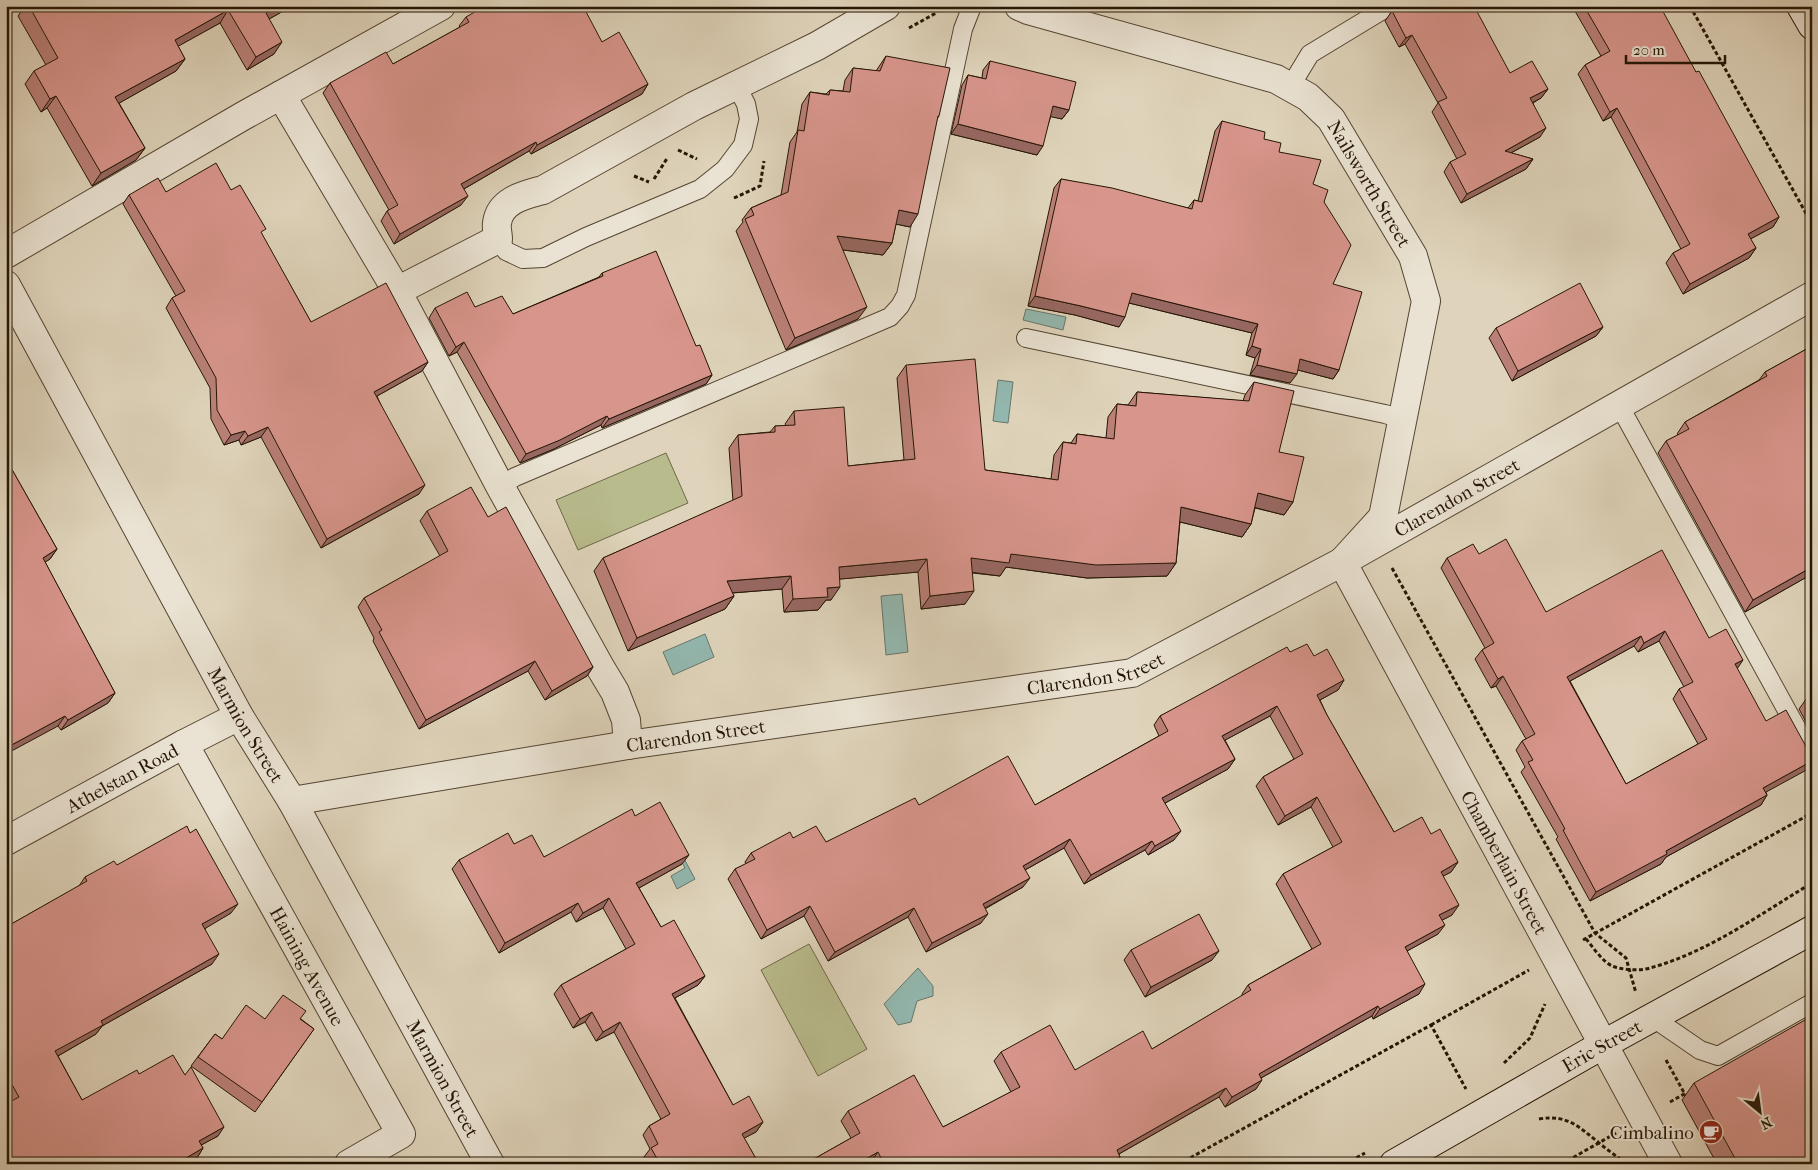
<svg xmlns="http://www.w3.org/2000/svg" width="1818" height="1170" viewBox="0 0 1818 1170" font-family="'IM FELL French Canon',serif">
<rect width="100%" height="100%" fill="#dfd4bb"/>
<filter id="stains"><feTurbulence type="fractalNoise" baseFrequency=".004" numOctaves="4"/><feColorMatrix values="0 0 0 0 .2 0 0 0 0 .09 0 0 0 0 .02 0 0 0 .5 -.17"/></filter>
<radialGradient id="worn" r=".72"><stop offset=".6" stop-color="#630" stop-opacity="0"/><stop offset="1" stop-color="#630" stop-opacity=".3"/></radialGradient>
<g fill="#b8bb8c" stroke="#6e6848">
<path d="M666,453l22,50 -110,47 -22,-50z"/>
<path d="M809,944l58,105 -49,27 -57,-106z"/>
</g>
<g fill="#93b8b0" stroke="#67776c">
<path d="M1026,309l40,8 -3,13 -40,-10z"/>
<path d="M998,380l15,2 -5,41 -15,-2z"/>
<path d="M902,594l6,58 -22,3 -5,-59z"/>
<path d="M705,634l9,23 -41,18 -10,-23z"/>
<path d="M657,809l38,70 -18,10 -6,-13 14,-8 -31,-58z"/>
<path d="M918,968l15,18v10l-16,5 -6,21 -13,3 -14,-21z"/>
</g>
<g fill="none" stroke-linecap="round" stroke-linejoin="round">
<g stroke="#544532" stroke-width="20">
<g id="lane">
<path d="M1290,87l20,-33 71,-43v-5"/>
<path d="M498,239l8,12 17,8 20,-1 43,-21 114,-48 25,-20 18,-24 6,-26 -3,-15 -10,-19"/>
<path d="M1026,338l359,76 17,5"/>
<path d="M1619,405l193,351"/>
<path d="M500,486l15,-9 375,-160 10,-11 6,-11 57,-266 9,-23"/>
<path d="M1652,1017l48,33 18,6 94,-53"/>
</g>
</g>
<g stroke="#544532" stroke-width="30">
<g id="street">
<path id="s1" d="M1019,6l9,4 248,69 32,18 23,22 82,137 13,45 -43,216 -41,45 326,602"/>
<path d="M281,95l116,196 103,195 100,181 15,25 11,28 2,25"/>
<path d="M6,254l237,-138 198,-110"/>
<path id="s2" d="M6,285l233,431 53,85 198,363"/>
<path d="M397,291l101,-52c0,-5 -2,-11 -1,-16 3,-23 28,-28 46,-33l151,-84 123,-60 69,-40"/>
<path id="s3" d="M184,744l217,390 -52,30"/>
<path id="s4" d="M292,801l336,-56 504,-72 210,-111 470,-266"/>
<path id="s5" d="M6,841l178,-97 55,-28"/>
</g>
</g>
<g stroke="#251505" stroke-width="30">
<g id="secondary">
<path d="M1801,6l11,19"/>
<path id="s6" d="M1394,1164l210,-120 208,-114"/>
</g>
</g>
<g stroke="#251505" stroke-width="3" stroke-dasharray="4 2.5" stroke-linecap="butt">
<path d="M1690,6l122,218"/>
<path d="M909,28l27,-15 5,-7"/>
<path d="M678,150l19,9"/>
<path d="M634,176l15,6"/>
<path d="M654,179l14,-22"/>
<path d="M734,198l26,-12 4,-25"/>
<path d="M1392,568l203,365 31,25 10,35"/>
<path d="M1586,939c7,8 16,22 26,27 9,4 29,5 38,2 59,-16 110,-54 162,-85"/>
<path d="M1583,940l229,-127"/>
<path d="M1431,1025l98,-55"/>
<path d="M1666,1060l21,38"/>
<path d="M1504,1063l26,-25 15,-34"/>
<path d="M1670,1102l16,-9"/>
<path d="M1539,1119c28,-5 40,8 59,23 9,8 19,14 28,22"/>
<path d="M1179,1164l252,-139 35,64"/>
<path d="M1345,1164l20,-11"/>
<path d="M1562,1164l54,-31"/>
</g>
<use href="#lane" stroke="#eae3d3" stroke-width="18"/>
<use href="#street" stroke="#eae3d3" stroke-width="28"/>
<use href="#secondary" stroke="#eae3d3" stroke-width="28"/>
</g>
<g fill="#ba8078" stroke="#251505" fill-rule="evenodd">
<path d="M25,6h267l-23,13 5,35 -27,16 -27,-47 -42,23 7,13 -9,12 -57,32 26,45 -9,12 -44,26 -45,-78 -6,4 -16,-28 9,-13 12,-6 -28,-49z"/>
<path d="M1572,6h66l58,66 83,145 -6,10 -23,12 6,9 -7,10 -66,36 -17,-31 7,-10 8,-4 -70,-132 -8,4 -25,-47 7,-9 16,-9z"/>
<path d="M1392,11l118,62 38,16 -7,9 -8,5 7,34 -29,16 22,6 -7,10 -65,34 -17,-31 6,-10 7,-3 -25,-47 6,-9 -33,-59 -6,3 -14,-26z"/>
<path d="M466,17l136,25 46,42 -6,10 -111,60 -2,-3 -65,38 -3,16 -67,39 -13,-23 6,-10 2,-1 -66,-117 7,-10 63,-19 67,-37 -1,-1z"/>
<path d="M886,56l53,60 -2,3 -27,108 -14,-3 -4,19 -9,12 -40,-5 15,69 -72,31 -50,-119 7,-9 -1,-2 9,-12 30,-13 9,-53 7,-10 5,-28 8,-12 16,2 4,-4 13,1 2,-11 8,-12 23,3z"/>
<path d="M990,61l79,49 -7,9 -11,-3 -14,39 -86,-21 11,-49 6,-10 14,3 1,-8z"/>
<path d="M1222,121l42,18 15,13 34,32 11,18 9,82 6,86 -6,9 -35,-9 -8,13 -40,-8 5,-17 -9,-3 6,-22 -123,-30 -10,24 -44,-12 -47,-9 26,-118 7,-9 127,29 6,-8 4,1 17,-70z"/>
<path d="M231,190l31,45 49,87 117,40 -6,9 -45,25 42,98 -98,54 -60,-111 -20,8 -2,-5 -15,5 -13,-26 -1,-31 -44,-80 6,-10 4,-2 -53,-92 6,-9 37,-3z"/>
<path d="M602,273l94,73 16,29 -6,9 -104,44 -1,-3 -47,24 -34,14 -63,-111 -8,4 -20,-38 6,-10 40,-1 38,7 86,-37z"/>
<path d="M1603,327l-7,9 -84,45 -23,-43 7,-10z"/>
<path d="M1812,346v228l-67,38 -87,-159 8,-12 12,-6 -1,-1 8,-12 74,-42 6,-8z"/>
<path d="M906,365l79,105 66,9 3,-24 9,-13 8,1 6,-9 29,4 2,-21 9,-13 11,1 9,-13 106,9 2,-6 9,-13 25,70 14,50 -9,13 -29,-7 -4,16 -9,13 -62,-15 -4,41 -9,13 -80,2 -81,-11 -6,9 -28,-3 -7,31 -44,5 -3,-37 -79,7 -8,21h-5l-8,10 -34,2 -2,-23 -50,4 2,3 -9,13 -97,42 -34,-80 9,-13 130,-57 -4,-53 9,-13 32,-3 5,-6h11l-1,-2 9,-13 54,55 56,-6 -7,-82z"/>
<path d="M6,459l51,90 -7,10 -5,3 70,131 -7,10 -47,27 -3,-4z"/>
<path d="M427,511l61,6 105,150 -6,9 -42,24 -17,-29 -109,58 -46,-88 1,-3 -16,-31 6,-9 76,-42 -20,-35z"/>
<path d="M1479,554l67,58 163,26 28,30 29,124 1,3 -6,10 -95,52 -5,7 -71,37 -34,-62 2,-2 -37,-65 4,-5 -9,-17 6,-9 4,-2 -30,-53 -5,2 -16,-29 7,-9 3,-2 -44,-80 6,-10zM1659,641l25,46 -5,2 -6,10 25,45 -72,40 -56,-103 64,-35 4,6z"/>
<path d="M1290,652l24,4 30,24 -6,10 -18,10 7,15 67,117 37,2 27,28 -7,10 -8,4 9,39 -10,5 -4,14 -31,17 12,43 -46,25 -1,-3 -111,62 -5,11 -31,18 -6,-10 -100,57 1,3 -5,7h-243l-1,-2 -3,2h-63l46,-26 -10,-17 7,-10 95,16 68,-35 -17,-31 7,-9 74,18 77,-21 90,-53v-2l6,-9 64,-36 -36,-65 7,-10 50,-27 -22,-40 -33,18 -22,-39 7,-9 31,-18 -24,-43 -45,24 10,19 -7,10 -63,34 9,37 -26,15 -3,-5 -61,34 -20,-36 -39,22 -2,17 -38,22 -4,14 -55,29 -18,-35 -80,44 -24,-45 -43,23 -33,-60 7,-10 11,-5 -1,-2 6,-9 42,-15 33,4 93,-37h116l124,-69 -5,-11 6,-9z"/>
<path d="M1812,695v38l-13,-24 8,-11z"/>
<path d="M635,816l47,48 -43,24 22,39 44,49 -7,9 -23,13 58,107 30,17 -7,10 -12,6 15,26h-111l-4,-7 6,-8 -7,-14 6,-9 12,-7 -47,-87 -18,9 -11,-19 -12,6 -19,-34 7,-9 65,-36 -23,-41 -27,14 -5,-10 -72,41 -47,-84 7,-9 55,-16 30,13z"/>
<path d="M117,865l114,48 -26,15 7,36 -110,62 -6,8 -38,22 24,44 57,-26 79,62 -17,9 2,3 -6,10 -11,6h-180l4,-62 -4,-7v-168l73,-41 6,-9z"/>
<path d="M1131,950l81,10 -67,37 -21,-37z"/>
<path d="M265,1019h36l13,10 -59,83 -64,-46 24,-32 7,5z"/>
<path d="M1694,1083l118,81h-95l-35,-64z"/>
</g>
<g fill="#976862" stroke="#251505">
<path d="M278,6h14l-35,20 9,-13z"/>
<path d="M228,10l-8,13 -54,30 9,-13z"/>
<path d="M1412,35l-7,9 -6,3 7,-9z"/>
<path d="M282,42l-8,12 -27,16 9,-13z"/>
<path d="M185,59l-9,12 -69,39 8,-13z"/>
<path d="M648,84l-6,10 -111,60 6,-9z"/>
<path d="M1548,89l-7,9 -17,9 6,-9z"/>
<path d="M56,96l-9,12 -6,4 9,-13z"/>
<path d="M1053,106l16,4 -7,9 -15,-3z"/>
<path d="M1617,108l-6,9 -8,4 7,-9z"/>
<path d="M958,124l85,22 -6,9 -86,-21z"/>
<path d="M1546,128l-6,9 -42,23 7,-9z"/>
<path d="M536,142l-7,9 -74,43 6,-10z"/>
<path d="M145,148l-9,12 -44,26 9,-13z"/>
<path d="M1533,159l-7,10 -65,34 6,-9z"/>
<path d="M468,196l-7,9 -67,39 6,-10z"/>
<path d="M899,210l19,4 -8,13 -19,-4z"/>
<path d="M1779,217l-6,10 -32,17 7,-10z"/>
<path d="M837,236l55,7 -9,12 -55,-7z"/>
<path d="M1756,248l-7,10 -66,36 7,-10z"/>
<path d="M1132,293l126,31 -6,9 -127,-31z"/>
<path d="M1035,296l46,10 44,11 -6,10 -44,-12 -47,-9z"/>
<path d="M867,307l-9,12 -72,31 9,-12z"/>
<path d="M1603,327l-7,9 -84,45 6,-10z"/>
<path d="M464,342l-7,10 -8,4 7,-9z"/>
<path d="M1252,346l9,3 -6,9 -9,-3z"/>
<path d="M1300,359l39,11 -6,9 -39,-10z"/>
<path d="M428,362l-6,9 -54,30 6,-9z"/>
<path d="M1257,365l40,9 -7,9 -40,-8z"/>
<path d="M712,375l-6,9 -104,44 7,-9z"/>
<path d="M607,416l-6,9 -47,24 -34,14 6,-9z"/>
<path d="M268,427l-7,10 -20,8 7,-9z"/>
<path d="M245,431l-6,9 -15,5 7,-10z"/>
<path d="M425,485l-6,9 -98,54 6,-9z"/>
<path d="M1258,493l35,9 -9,13 -35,-9z"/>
<path d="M1181,507l70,17 -9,13 -70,-17z"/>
<path d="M57,549l-7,10 -14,9 7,-10z"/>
<path d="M1011,554l165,9 -9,13 -80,2 -81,-11 -6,9 -38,-5 9,-13z"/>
<path d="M927,559l-9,13 -88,8 9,-13z"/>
<path d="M1812,567v7l-67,38 8,-12z"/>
<path d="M791,576l-9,13 -64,5 9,-13z"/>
<path d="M840,587l-9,13h-5l-8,10 -34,2 9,-13 34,-11z"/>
<path d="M974,591l-9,13 -44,5 9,-13z"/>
<path d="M734,596l-9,13 -97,42 9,-13z"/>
<path d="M1665,631l-6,10 -21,11 6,-9z"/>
<path d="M1641,636l-7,10 -73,40 6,-9z"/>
<path d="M1743,660l-6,9 -2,-5z"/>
<path d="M535,661l-7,10 -109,58 7,-9z"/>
<path d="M593,667l-6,9 -42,24 7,-9z"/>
<path d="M1503,676l-7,10 -5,2 7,-9z"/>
<path d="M1344,680l-6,10 -27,15 6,-10z"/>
<path d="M115,693l-7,10 -47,27 7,-10z"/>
<path d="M1277,706l-7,10 -54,29 6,-9z"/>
<path d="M65,716l-7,10 -52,28v-6z"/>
<path d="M1235,759l-7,10 -72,39 6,-10z"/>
<path d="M1812,761v6l-55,30 6,-9z"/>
<path d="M1767,795l-6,10 -95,52 -5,7 -71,37 6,-9 70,-41z"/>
<path d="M1317,797l-6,10 -33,18 7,-9z"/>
<path d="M1181,831l-7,9 -26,15 7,-9z"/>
<path d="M1070,839l-6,9 -48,27 7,-9z"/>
<path d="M1152,841l-7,9 -61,34 7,-9z"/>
<path d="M689,855l-7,9 -52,29 6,-10z"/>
<path d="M1458,862l-7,10 -17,9 7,-9z"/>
<path d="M1030,878l-7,9 -47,26 7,-9z"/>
<path d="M609,898l-6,10 -27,14 7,-9z"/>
<path d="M578,903l-7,9 -72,41 6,-10z"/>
<path d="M238,904l-7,9 -35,21 6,-10z"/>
<path d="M1459,905l-7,10 -19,10 6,-10z"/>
<path d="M810,906l-6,10 -43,23 6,-9z"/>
<path d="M914,908l-6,9 -80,44 7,-9z"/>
<path d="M988,914l-7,9 -55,29 6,-9z"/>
<path d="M1445,925l-7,9 -40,22 7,-9z"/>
<path d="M1219,951l-7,9 -67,37 6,-10z"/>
<path d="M219,954l-7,10 -110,62 -6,8 -47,27 6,-10 46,-30z"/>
<path d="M705,976l-7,9 -32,18 6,-9z"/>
<path d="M1425,984l-6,10 -46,25 7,-10z"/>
<path d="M1378,1006l-6,10 -120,67 7,-9z"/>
<path d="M592,1012l-7,10 -12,6 7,-9z"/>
<path d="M620,1022l-6,10 -18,9 7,-9z"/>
<path d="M1262,1080l-6,9 -31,18 7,-10z"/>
<path d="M1226,1088l-7,9 -109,62 7,-9z"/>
<path d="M763,1122l-7,10 -21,11 7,-9z"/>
<path d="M224,1127l-6,9 -26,14 7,-9z"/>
<path d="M203,1148l-6,10 -11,6h-10z"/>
<path d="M878,1152l-7,10 -3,2h-11z"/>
<path d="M1120,1157l-5,7h-8z"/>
</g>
<g fill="#d8958c" stroke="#251505" fill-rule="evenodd">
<path d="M29,6h249l-12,7 16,29 -26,15 -28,-47 -53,30 10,19 -70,38 30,51 -44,25 -45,-77 -6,3 -16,-28 24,-13z"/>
<path d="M485,6h98l19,36 17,-10 29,52 -111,61 -1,-3 -75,42 7,12 -68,38 -13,-23 11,-6 -68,-122 56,-31 7,12 76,-42 -3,-5z"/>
<path d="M1401,6h73l36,67 22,-12 16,28 -18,9 16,30 -41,23 28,8 -66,35 -17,-32 16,-8 -28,-52 9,-4 -35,-63 -6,3 -14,-27z"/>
<path d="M1584,6h54l1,1 2,-1h19l36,66 3,-1 80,146 -31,17 8,14 -66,36 -17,-31 17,-9 -73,-136 -7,4 -25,-47 25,-14z"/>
<path d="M886,56l64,12 -11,48h-1l-20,98 -19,-4 -7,33 -55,-7 30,71 -72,31 -50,-119 9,-4 -3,-7 37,-16 10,-62 6,1 6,-39 19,3 1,-5 20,2 3,-24 27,3z"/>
<path d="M990,61l86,21 -7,28 -16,-4 -10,40 -85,-22 10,-49 18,4z"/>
<path d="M1222,121l43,11 -1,7 17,4 -2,9 42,8 -8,24 15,6 -4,12 27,43 -18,39 29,8 -23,78 -39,-11 -3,15 -40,-9 4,-16 -9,-3 6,-22 -126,-31 -7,24 -44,-11 -46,-10 26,-117 51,9 80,21 2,-9 8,2z"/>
<path d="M216,163l15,27 9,-5 26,44 -5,3 50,90 75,-39 42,79 -54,30 51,93 -98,54 -59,-112 -20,9 -3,-5 -14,4 -14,-25 -1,-32 -44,-80 13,-7 -56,-96 29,-17 8,14z"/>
<path d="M656,251l40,95 4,-1 12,30 -103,44 -2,-3 -47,24 -34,14 -62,-112 -8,5 -21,-39 32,-16 8,15 27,-11 11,18 90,-38 -1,-3z"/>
<path d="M1580,283l23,44 -85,44 -22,-43z"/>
<path d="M1812,346v221l-59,33 -87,-159 23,-12 -4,-7 82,-46 -2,-4z"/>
<path d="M975,359l10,111 73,10 5,-38 13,2 1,-10 37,5 3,-35 19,2 1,-14 112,9 5,-19 40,9 -15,61 25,5 -11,45 -35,-9 -7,31 -70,-17 -5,56 -80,2 -85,-11 -2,9 -38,-5 3,33 -44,5 -3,-37 -88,8 1,20 -13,1 1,9 -35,2 -2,-23 -64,5 7,15 -97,42 -34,-80 139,-62 -4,-61 37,-3v-6l20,-1 -1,-14 50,-4 4,59 67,-7 -9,-94z"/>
<path d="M6,459l51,90 -14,9 72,135 -47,27 -3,-4 -59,32z"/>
<path d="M471,487l17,30 18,-10 87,160 -41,24 -17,-30 -109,59 -47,-88 3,-2 -18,-32 84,-47 -21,-40z"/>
<path d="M1506,539l40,73 116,-62 47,88 17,-9 17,31 -8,4 31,57 20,-11 23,42 3,2v7l-49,27 4,7 -101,56 1,3 -71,38 -33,-62 2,-1 -37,-67 5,-2 -11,-19 13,-7 -32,-58 -5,3 -16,-29 12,-7 -47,-85 26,-14 6,10zM1665,631l28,51 -14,7 28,50 -81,45 -59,-107 74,-41 3,7z"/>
<path d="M1307,644l7,12 13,-7 17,31 -27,15 10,20 67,117 28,-15 9,17 9,-5 18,33 -17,10 18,33 -20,10 6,10 -40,22 20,37 -45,25 -2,-3 -119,68 3,6 -30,17 -6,-9 -109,62 3,7 -13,7h-223l-6,-12 -21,12h-52l55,-31 -12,-22 66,-36 29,52 77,-40 -19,-35 49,-27 25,45 68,-39 9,18 99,-59 -3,-5 73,-41 -38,-70 59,-32 -25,-45 -32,19 -22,-39 40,-23 -26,-48 -55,30 13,23 -73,39 19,33 -26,15 -3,-5 -61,34 -21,-36 -47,27 7,12 -47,26 5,10 -56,29 -18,-35 -79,44 -25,-46 -43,24 -32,-61 20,-10 -4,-6 39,-21 3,6 23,-12 10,16 89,-44 4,7 89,-49 27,49 133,-74 -8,-15 127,-69 3,5z"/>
<path d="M1812,695v12l-5,-9z"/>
<path d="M660,802l29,53 -53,28 25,44 13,-7 31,56 -33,18 61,111 16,-9 14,26 -21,12 17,30h-99l-9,-16 7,-4 -9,-18 21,-12 -50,-92 -17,10 -11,-20 -12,7 -19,-34 74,-41 -26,-46 -26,15 -5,-10 -73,40 -46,-83 49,-27 6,11 18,-9 12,22 88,-48 3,7z"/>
<path d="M187,826l3,7 6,-4 42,75 -36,20 17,30 -118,67 2,4 -48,26 27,49 55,-30 2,4 34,-19 12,20 6,-8 33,60 -25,14 4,7 -27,16h-170v-60l13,-7 -13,-23v-147l81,-46 -2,-4 29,-16 3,4z"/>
<path d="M1199,914l20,37 -68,36 -20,-37z"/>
<path d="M283,995l23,16 -6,8 14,10 -52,73 -64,-45 17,-23 7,5 24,-34 19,14z"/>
<path d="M1812,1016v148h-74l-44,-81z"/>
</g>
<defs>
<g id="cafe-disc" transform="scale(1.25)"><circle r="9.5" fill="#8f2418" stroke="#eae3d3"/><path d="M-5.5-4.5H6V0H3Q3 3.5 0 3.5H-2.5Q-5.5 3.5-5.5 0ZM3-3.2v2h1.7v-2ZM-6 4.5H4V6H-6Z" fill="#fff"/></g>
</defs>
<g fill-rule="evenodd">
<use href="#cafe-disc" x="1711" y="1132"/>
</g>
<g text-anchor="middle" stroke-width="4" stroke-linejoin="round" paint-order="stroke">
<g font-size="19" fill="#251505" stroke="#eae3d3">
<text dy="7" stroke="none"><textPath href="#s1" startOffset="411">Nailsworth Street</textPath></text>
<text dy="7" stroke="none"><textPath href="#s4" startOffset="1219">Clarendon Street</textPath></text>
<text dy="7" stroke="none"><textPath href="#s4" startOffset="814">Clarendon Street</textPath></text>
<text dy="7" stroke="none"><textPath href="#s2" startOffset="501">Marmion Street</textPath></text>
<text dy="7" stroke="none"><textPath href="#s4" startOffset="409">Clarendon Street</textPath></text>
<text dy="7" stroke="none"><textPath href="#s5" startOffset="132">Athelstan Road</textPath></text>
<text dy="7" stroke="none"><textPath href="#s1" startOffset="1165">Chamberlain Street</textPath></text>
<text dy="7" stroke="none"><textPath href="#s3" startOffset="254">Haining Avenue</textPath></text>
<text dy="7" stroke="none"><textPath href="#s6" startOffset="239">Eric Street</textPath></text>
<text dy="7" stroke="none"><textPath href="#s2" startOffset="906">Marmion Street</textPath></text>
</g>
<g font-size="19" fill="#251505" stroke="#eae3d3" text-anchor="end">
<text x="1694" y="1139">Cimbalino</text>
</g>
</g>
<rect width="1818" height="1170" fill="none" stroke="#dfd4bb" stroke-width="25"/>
<rect x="8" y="8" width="1803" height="1155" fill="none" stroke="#251505" stroke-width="2.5"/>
<rect x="12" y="12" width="1793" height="1145" fill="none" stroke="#251505"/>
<g transform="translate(1760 1112) rotate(151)" stroke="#eae3d3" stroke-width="4" paint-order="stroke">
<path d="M0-4L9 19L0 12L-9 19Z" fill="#251505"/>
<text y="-8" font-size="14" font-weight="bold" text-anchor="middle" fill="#251505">N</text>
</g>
<path d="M1626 55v8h99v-8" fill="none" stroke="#251505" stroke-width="2.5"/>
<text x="1633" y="55" font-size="15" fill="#251505" stroke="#eae3d3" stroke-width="4" paint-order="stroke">20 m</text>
<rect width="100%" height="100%" filter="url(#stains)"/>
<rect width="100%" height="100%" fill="url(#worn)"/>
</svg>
